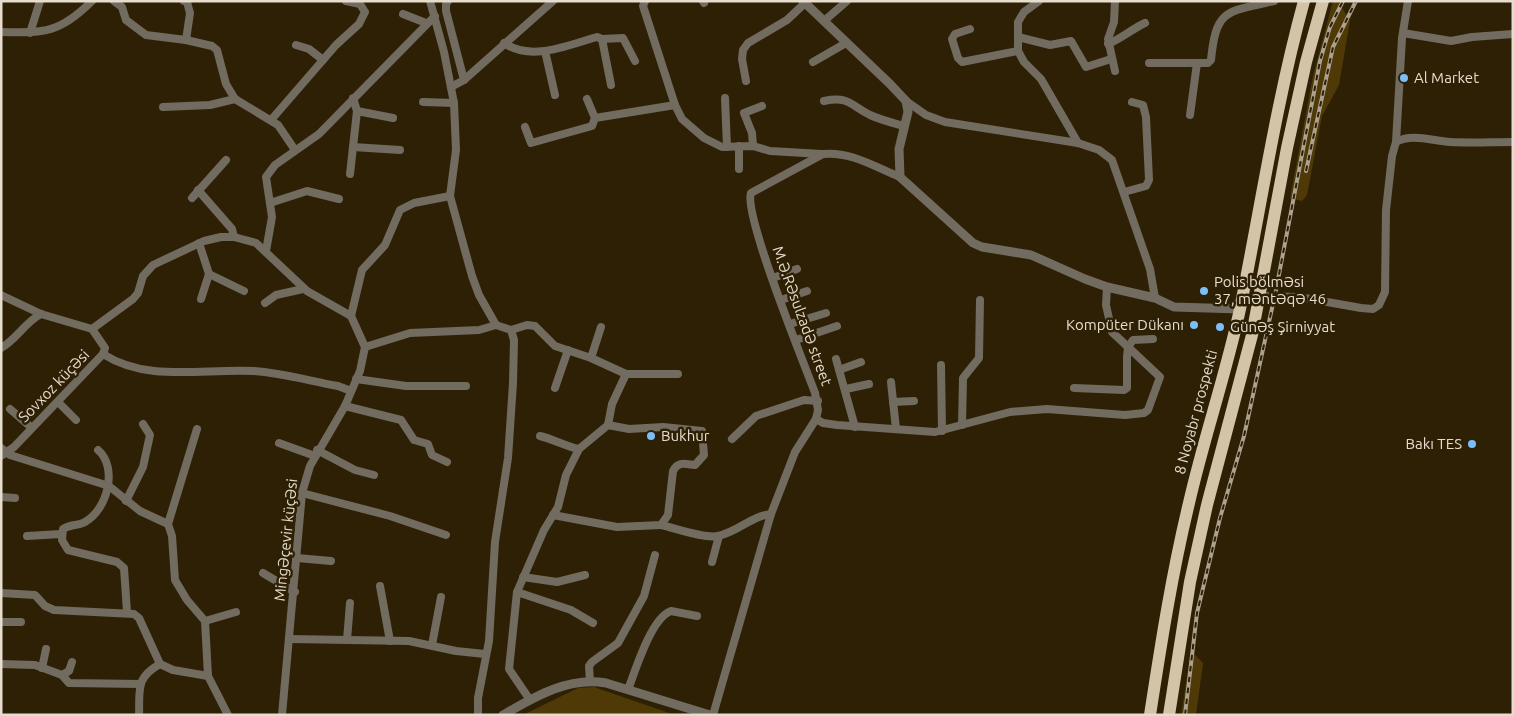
<svg xmlns="http://www.w3.org/2000/svg" width="1514" height="716" viewBox="0 0 1514 716" font-family="Ubuntu,sans-serif">
<rect width="100%" height="100%" fill="#2d2005"/>
<g fill="#4f3907">
<path d="M1333,1h5l12,20 -11,64 -17,31 -15,79 -5,6 -12,-3 23,-122z"/>
<path d="M1191,651l12,12 -7,52h-15z"/>
<path d="M594,687l81,28h-152l55,-27z"/>
</g>
<g fill="none" stroke-linecap="round" stroke-linejoin="round">
<g stroke="#726b5f" stroke-width="8">
<path d="M114,1l8,6 4,13 20,15 40,5 26,6 5,4 9,34 9,15 43,26 17,25"/>
<path d="M184,1l3,1 3,11 -4,27"/>
<path d="M430,1l14,51 10,51 2,47 -6,46 22,80 7,19 17,30 15,5 3,10 -1,43 -5,75 -13,84 -6,99 -11,57v17"/>
<path d="M448,1l-2,3v7l18,69"/>
<path d="M645,1l-2,5 32,99 7,14 22,19 18,9 31,-1 17,5 52,3"/>
<path d="M703,1l1,2"/>
<path d="M1039,1l-15,11 -6,10v29l6,11 17,17 37,64"/>
<path d="M1115,1l-1,21 -6,17 7,32"/>
<path d="M403,14l23,9"/>
<path d="M824,21l23,-20"/>
<path d="M970,29l-15,5 -3,5 6,19 4,4 56,-11"/>
<path d="M1,32c44,1 59,1 91,-31"/>
<path d="M30,33l10,-32"/>
<path d="M1403,33l48,8 21,-4 41,-3"/>
<path d="M1018,37l32,8 21,-4 15,26 25,-8"/>
<path d="M602,39l9,46"/>
<path d="M504,43c27,19 64,2 93,-6l5,2 21,-1 12,23"/>
<path d="M1108,44c14,-6 24,-15 37,-21"/>
<path d="M296,45l13,4 14,11"/>
<path d="M545,51l10,44"/>
<path d="M813,62l33,-19"/>
<path d="M1149,63h59l3,-3c5,-52 16,-48 63,-59"/>
<path d="M746,81l-4,-22 1,-9 5,-7 39,-23 18,-17"/>
<path d="M451,87l13,-7 89,-79"/>
<path d="M725,98l2,49"/>
<path d="M587,99l8,19"/>
<path d="M824,101c25,-5 26,4 46,14 11,5 23,8 34,11"/>
<path d="M906,101l20,14 19,7 133,21 21,7 13,10 38,109 5,29"/>
<path d="M423,102l31,1"/>
<path d="M163,107l47,-2 25,-6"/>
<path d="M357,111l36,7"/>
<path d="M1190,115l7,-52"/>
<path d="M271,120l65,-75 23,-21 6,-12 -5,-8 -14,-3"/>
<path d="M525,127l6,16 61,-17 3,-8 80,-13"/>
<path d="M1396,142l6,-104 6,-37"/>
<path d="M739,146v23"/>
<path d="M753,146l-1,-13 -8,-20 18,-7"/>
<path d="M353,147l47,3"/>
<path d="M350,174l7,-63 -4,-13"/>
<path d="M198,190l34,39 2,8"/>
<path d="M1124,192l22,-6 3,-6 -3,-63 -3,-12 -11,-3"/>
<path d="M192,198l34,-38"/>
<path d="M270,203l37,-12 32,8"/>
<path d="M199,243l10,31 -8,25"/>
<path d="M266,251l6,-34 -6,-40 9,-12 44,-31 116,-118"/>
<path d="M209,274l35,17"/>
<path d="M773,278l24,-9"/>
<path d="M1,295l40,19 51,15 41,-30 5,-6 5,-17 10,-11 51,-24 17,-4h13l22,6 51,48 44,25"/>
<path d="M1260,296l39,1 62,11 12,1 6,-4 6,-13 1,-82 6,-54 4,-14c15,-9 37,-1 54,0 21,1 42,0 63,0"/>
<path d="M781,300l26,-9"/>
<path d="M265,303l11,-8 27,-6"/>
<path d="M790,324l36,-11"/>
<path d="M511,330l16,-5 8,1 20,20 36,12 35,16h52"/>
<path d="M796,340l41,-14"/>
<path d="M365,347l45,-14 69,-3 17,-5"/>
<path d="M1,348c16,-9 24,-26 40,-34"/>
<path d="M103,354c45,29 101,14 151,17 28,2 56,10 84,15l13,5"/>
<path d="M591,358l10,-31"/>
<path d="M836,359l19,68"/>
<path d="M941,365l1,66"/>
<path d="M839,370l22,-8"/>
<path d="M356,379l50,7h60"/>
<path d="M891,382l5,47"/>
<path d="M555,388l13,-38"/>
<path d="M1074,388l50,2 3,-2v-31l1,-10 5,-7 20,-1"/>
<path d="M846,389l23,-5"/>
<path d="M58,402l18,18"/>
<path d="M893,402l21,-1"/>
<path d="M345,406l56,14 13,20 14,4 4,11 15,7"/>
<path d="M10,409l22,19"/>
<path d="M816,419l7,4 14,2 98,7 75,-20 37,-3 78,6 19,-2 4,-3 12,-33 -48,-45 -6,-27 1,-18"/>
<path d="M962,425l1,-47 16,-20 1,-58"/>
<path d="M540,436c13,3 25,10 39,13"/>
<path d="M732,439l24,-23 48,-16 14,1"/>
<path d="M279,443l36,13"/>
<path d="M1,448l9,7 99,31 31,25 28,13 4,12 3,44 12,20 18,21 3,55 20,39"/>
<path d="M98,450c20,17 10,59 -13,72 -7,4 -15,2 -22,7l-1,11 6,10 49,12 7,6 3,44"/>
<path d="M317,450l38,20 19,5"/>
<path d="M1,456l13,-9 89,-93 2,-6 -13,-19"/>
<path d="M302,493l88,23 56,19"/>
<path d="M1,497l14,1"/>
<path d="M126,501l17,-34 7,-32 -7,-11"/>
<path d="M553,515l64,12 44,-2 7,-10 5,-44c5,-10 12,-7 22,-6l9,-10 -2,-24 -39,-4 -34,2 -21,-4"/>
<path d="M168,524l29,-95"/>
<path d="M661,525c14,3 44,14 57,11 20,-4 33,-20 53,-22"/>
<path d="M27,536l34,-2"/>
<path d="M297,558l34,3"/>
<path d="M712,562l7,-26"/>
<path d="M263,573l32,19"/>
<path d="M523,577l34,5 28,-7"/>
<path d="M380,586l10,55"/>
<path d="M517,592l54,18 22,13"/>
<path d="M1,593l34,2 10,11 9,4 80,4 5,4 21,46"/>
<path d="M205,621l31,-9"/>
<path d="M1,622h20"/>
<path d="M289,639l120,2 47,10 29,3"/>
<path d="M347,640l3,-37"/>
<path d="M432,645l9,-48"/>
<path d="M1,664l34,1 27,10 7,8 71,1"/>
<path d="M42,668l4,-19"/>
<path d="M62,675l7,-4 3,-9"/>
<path d="M590,681l-1,-15 3,-4 26,-19 26,-47 11,-41"/>
<path d="M628,690c7,-19 23,-72 43,-79l26,5"/>
<path d="M530,700l-21,-31 8,-77 27,-62 14,-23 8,-32 13,-26 29,-24 4,-21 14,-30"/>
<path d="M139,715c1,-25 -4,-37 21,-51l13,6 35,6"/>
<path d="M282,715l20,-222 8,-27 35,-60 15,-35 5,-24 -14,-31 11,-46 23,-25 15,-35 14,-7 36,-7"/>
<path d="M713,715l58,-201 24,-62 21,-33 2,-9 -3,-17c-11,-30 -72,-179 -64,-200l72,-39c27,-3 52,13 77,23"/>
</g>
<g stroke="#726b5f" stroke-width="9">
<path d="M803,1l87,83 16,17 2,11 -9,37 1,28 73,66 9,4 49,8 54,24 22,8 48,11 19,9 66,2"/>
<path d="M503,715c31,-18 66,-39 103,-32l104,32"/>
</g>
<g stroke="#d3c4a7" stroke-width="12">
<path d="M1150,715c11,-71 22,-142 39,-212 15,-66 37,-129 51,-194 21,-103 36,-206 64,-308"/>
<path d="M1169,715l21,-133 17,-77 45,-170 35,-187 19,-86 17,-61"/>
</g>
<g stroke="#aba18e" stroke-width="4">
<g id="rail">
<path d="M1306,171l27,-124 23,-46"/>
<path d="M1185,715l12,-102 23,-95 24,-82 32,-146 44,-229 10,-34 13,-26"/>
</g>
</g>
<use href="#rail" stroke="#2d2005" stroke-width="2" stroke-dasharray="5.5" stroke-linecap="butt"/>
</g>
<g fill="#7cbef9" stroke="#2d2005" stroke-width="2">
<circle cx="1404" cy="78" r="5"/>
<circle cx="1204" cy="291" r="5"/>
<circle cx="1194" cy="325" r="5"/>
<circle cx="1220" cy="327" r="5"/>
<circle cx="651" cy="436" r="5"/>
<circle cx="1472" cy="444" r="5"/>
</g>
<g text-anchor="middle" stroke-width="5" stroke-linejoin="round" paint-order="stroke">
<g font-size="15" fill="#e6ddce" stroke="#2d2005" text-anchor="start">
<text x="1414" y="83">Al Market</text>
<text x="1214" y="287">Polis bölməsi<tspan x="1214" dy="17">37, məntəqə 46</tspan></text>
<text x="1184" y="330" text-anchor="end">Kompüter Dükanı</text>
<text x="1230" y="332">Günəş Şirniyyat</text>
<text x="661" y="441">Bukhur</text>
<text x="1462" y="449" text-anchor="end">Bakı TES</text>
</g>
<g font-size="15" fill="#e6ddce" stroke="#2d2005">
<text transform="translate(802 316) rotate(70)" y="5">M.Ə.Rəsulzadə street</text>
<text transform="translate(54 386) rotate(-46)" y="5">Sovxoz küçəsi</text>
<text transform="translate(1196 412) rotate(-75)" y="5">8 Noyabr prospekti</text>
<text transform="translate(286 540) rotate(-84)" y="5">Mingəçevir küçəsi</text>
</g>
</g>
<rect width="1514" height="716" fill="none" stroke="#e6ddce" stroke-width="5"/>
</svg>
